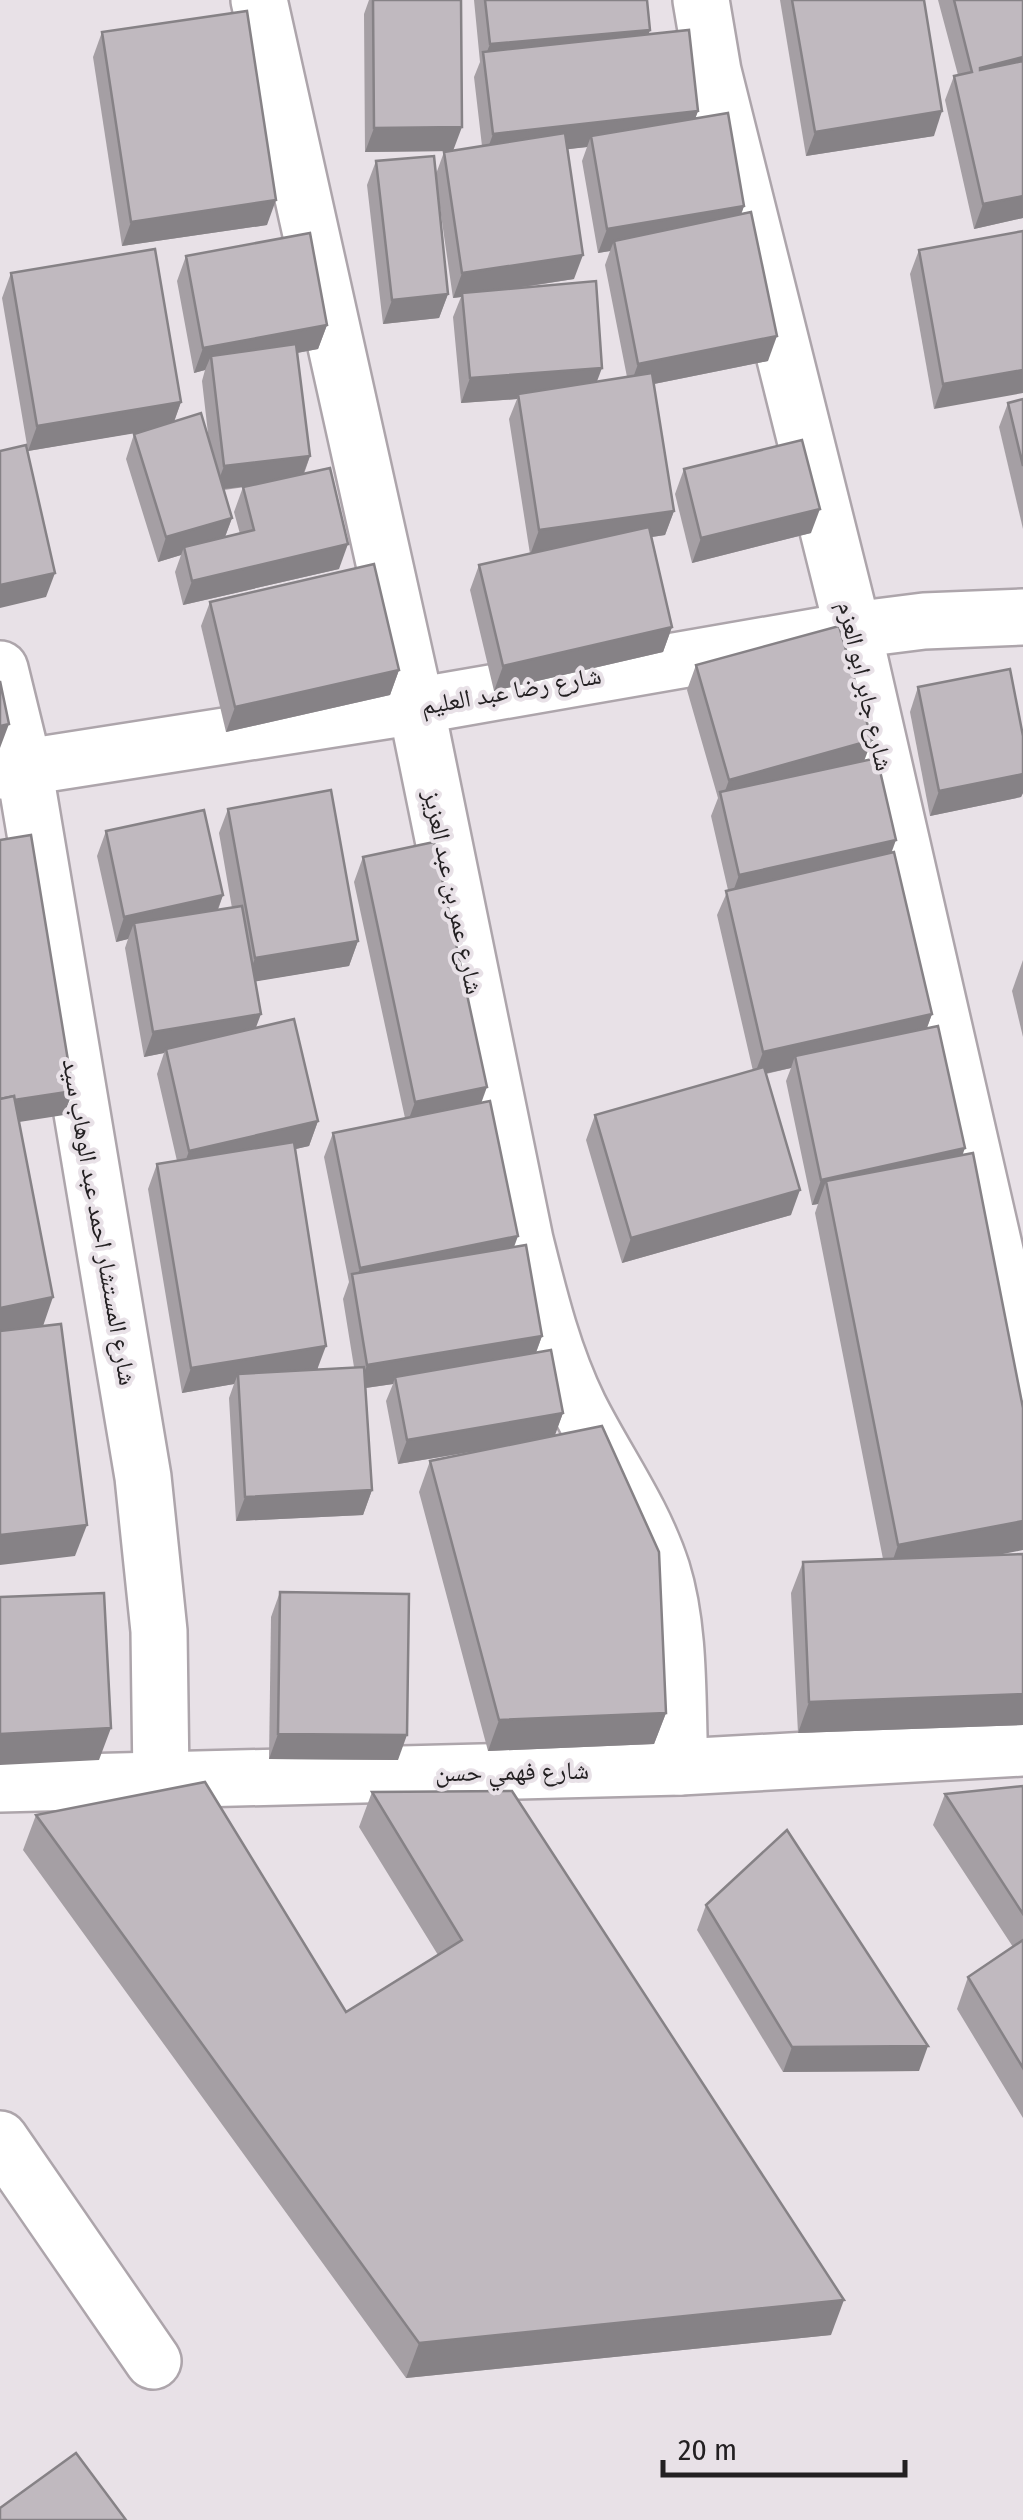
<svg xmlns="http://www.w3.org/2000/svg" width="1023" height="2520" viewBox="0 0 1023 2520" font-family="'Fira Sans Condensed','Noto Naskh Arabic',sans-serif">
<rect width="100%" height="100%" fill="#e8e1e7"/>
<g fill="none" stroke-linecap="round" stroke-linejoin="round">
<g stroke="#ada5ab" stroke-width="60">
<g id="minor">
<path d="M259,0l157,706 109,534c14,56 28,114 54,167 27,54 64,104 83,163 19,61 15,134 18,197"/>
<path d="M701,0l12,71 140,559 170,743"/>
<path d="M0,669l24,98 119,710 16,154 2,149"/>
<path d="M0,771l416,-65 437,-76 71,-9 99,-4"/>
<path d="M0,1784l680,-17 343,-19"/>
<path d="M0,2139l153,222"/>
</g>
</g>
<use href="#minor" stroke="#fff" stroke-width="55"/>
</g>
<g fill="#a59fa4" fill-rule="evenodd">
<path d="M369,0h92l-8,150 29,-4 -8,-69 6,-15 -6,-62h173l3,30 -2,5 50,76 -3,8 49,87 -3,9 27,146 -114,23 20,127 -9,24 -13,2 20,90 -9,25 -169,39 -24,-101 9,-25 51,-11 -21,-135 8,-20 -56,4 -8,-86 8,-20 -8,1 -14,-97 9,93 -9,24 -56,6 -16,-139 9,-24 60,13 8,-22 2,-1 -81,1 -1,-138zM587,147l-5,14 16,92 12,-2 -5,14 22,112 -30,5 -79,-94 56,-9 -7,-130z"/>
<path d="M780,0h144l10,136 -128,20z"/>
<path d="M938,0h85v218l-49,11 -29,-129 9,-24 4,-1z"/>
<path d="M102,32l165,193 -145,21 -29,-189z"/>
<path d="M1023,231l-89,178 -24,-135 9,-24z"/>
<path d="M186,256l141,69 -9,24 -21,4 13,103 -6,18 35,95 -156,36 -8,-33 6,-17 -23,7 -32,-103 8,-25 5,-2 -111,19 -26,-153 9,-25 170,129 -7,20 35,20 -7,-61 3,-11 -11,3 -17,-92zM243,487l-9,25 6,22 -15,3 7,-19 -8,-28 21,-3z"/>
<path d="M1023,399v130l-24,-102 9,-24z"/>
<path d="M684,469l127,64 -119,30 -17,-69z"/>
<path d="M210,602l189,68 -9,25 -164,37 -25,-106z"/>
<path d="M696,665l168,96 27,92 41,161 -5,14 36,127 35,400 25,170 -225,8 -7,-140 12,-31 80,-3 -68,-346 3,-9 -6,1 -26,-124 5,-13 -25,6 25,141 -169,48 -36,-123 9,-25 158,-44 -36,-156 11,-25 -17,-74 7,-18 -31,-108z"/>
<path d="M918,687l105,49v57l-2,4 -91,19 -20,-104z"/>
<path d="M228,809l130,132 -9,25 -94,15 1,47 62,93 -9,25 -14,3 23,220 36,-2 -11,-68 6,-17 -25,-125 9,-24 72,-15 -51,-236 9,-25 118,246 33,144 28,89 -6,17 27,60 -9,23 112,277 -12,31 -166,7 -69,-259 11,-31 71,-14 -103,17 -12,-63 7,-17 -27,4 6,102 -9,25 -127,6 -7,-123 5,-14 -52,9 -34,-204 9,-25 20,-3 -20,-87 7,-21 -20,4 -19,-109 3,-9 -12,3 -19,-86 9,-25 117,64 -5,15 14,-2 -13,-75z"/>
<path d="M1023,960v77l-11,-46z"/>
<path d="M280,1592l118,168 -129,-1 2,-142z"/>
<path d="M1023,1786v332l-66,-109 11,-32 45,-30 -80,-122 12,-31z"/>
<path d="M372,1792l459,543 -425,43 -383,-528 13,-35 310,197 92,-57 -79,-128z"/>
<path d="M706,1905l213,166 -136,1 -86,-142z"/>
</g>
<g fill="#868286">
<path d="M650,30l-9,25 -157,4 6,-15z"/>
<path d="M1023,57v22l-52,14 9,-25z"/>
<path d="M698,111l-9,24 -98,1 -4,11 -103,12 9,-25z"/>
<path d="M942,111l-8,25 -128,20 9,-24z"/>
<path d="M462,127l-9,24 -88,1 9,-24z"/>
<path d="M1023,196v22l-49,11 9,-25z"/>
<path d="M276,200l-9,25 -145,21 9,-24z"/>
<path d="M744,206l-9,24 -121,11 -4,10 -12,2 9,-24z"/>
<path d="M583,255l-9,24 -112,17v-3l-1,4 -8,1 9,-25z"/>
<path d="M448,294l-9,24 -56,6 9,-24z"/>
<path d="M327,325l-9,24 -106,20 -1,-13 -6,14 -11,3 9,-25z"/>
<path d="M777,336l-9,25 -139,28 9,-25z"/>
<path d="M602,368l-9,24 -75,2 -1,5 -56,4 9,-25z"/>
<path d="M1023,370v23l-89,16 9,-25z"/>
<path d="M181,402l-9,25 -144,24 9,-25z"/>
<path d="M310,456l-9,24 -86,10 9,-24z"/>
<path d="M820,509l-9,24 -119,30 9,-25z"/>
<path d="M674,511l-9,24 -135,20 9,-25z"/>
<path d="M232,518l-9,24 -39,5 -3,8 -23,7 8,-25z"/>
<path d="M348,544l-9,25 -156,36 9,-24z"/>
<path d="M55,573l-9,24 -46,11v-23z"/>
<path d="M672,627l-9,25 -169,39 9,-25z"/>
<path d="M399,670l-9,25 -164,37 9,-25z"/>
<path d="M9,724l-9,24v1v-23z"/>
<path d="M872,740l-9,24 -141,35 7,-19z"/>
<path d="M1023,774v19l-2,4 -91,19 9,-25z"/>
<path d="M896,840l-9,25 -157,35 9,-25z"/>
<path d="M223,895l-9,24 -80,4 -6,16 -12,3 8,-25z"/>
<path d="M358,941l-9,25 -103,17 9,-25z"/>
<path d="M261,1014l-9,24 -86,11 -2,4 -20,4 9,-25z"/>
<path d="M932,1014l-9,24 -128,18 -4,12 -37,8 9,-24z"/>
<path d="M487,1087l-9,25 -72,15 9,-25z"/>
<path d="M73,1091l-9,24 -64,10v-22z"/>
<path d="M318,1121l-9,25 -129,30 9,-25z"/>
<path d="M965,1148l-9,25 -130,8 -8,23 -6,1 9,-25z"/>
<path d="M800,1190l-9,25 -169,48 9,-25z"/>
<path d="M518,1236l-9,25 -155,24 6,-17z"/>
<path d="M53,1297l-11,32 -42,8v-29z"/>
<path d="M542,1336l-9,24 -138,17 -2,7 -35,5 9,-24z"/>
<path d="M326,1346l-9,24 -79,4 -4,10 -52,9 9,-25z"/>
<path d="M563,1413l-9,25 -156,26 9,-24z"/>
<path d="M372,1490l-9,25 -127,6 9,-24z"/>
<path d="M1023,1521v29l-136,27 11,-32z"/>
<path d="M87,1525l-12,31 -75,9v-30z"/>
<path d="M1023,1694v31l-225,8 11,-31z"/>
<path d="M666,1713l-12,31 -166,7 11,-31z"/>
<path d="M111,1728l-12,32 -99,5v-31z"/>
<path d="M278,1734l129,1 -9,25 -129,-1z"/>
<path d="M928,2046l-9,25 -136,1 9,-25z"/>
<path d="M844,2300l-13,35 -425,43 13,-35z"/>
</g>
<g fill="#c0b9bf" stroke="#868286" stroke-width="2.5">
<path d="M373,0h88l1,127 -88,1z"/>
<path d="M485,0h162l3,30 -160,14z"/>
<path d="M792,0h132l18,111 -127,21z"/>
<path d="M954,0h69v57l-43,11v2l43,-9v135l-40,8 -29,-128 18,-4z"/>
<path d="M247,11l29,189 -145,22 -29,-190z"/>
<path d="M689,30l9,81 -205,23 -10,-82z"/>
<path d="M728,113l16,93 -137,23 -16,-93z"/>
<path d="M565,133l18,122 -121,18 -18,-121z"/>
<path d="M434,156l14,138 -56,6 -16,-139z"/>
<path d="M751,212l26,124 -139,28 -24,-123z"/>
<path d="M1023,231v139l-80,14 -24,-134z"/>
<path d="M310,233l17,92 -124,23 -17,-92z"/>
<path d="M155,249l26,153 -144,24 -26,-153z"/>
<path d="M596,281l6,87 -132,10 -8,-85z"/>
<path d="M296,344l14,112 -86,10 -13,-110z"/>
<path d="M652,373l22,138 -135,19 -21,-136z"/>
<path d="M1023,399v67l-15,-63z"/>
<path d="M201,413l31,105 -66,19 -32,-103z"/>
<path d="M802,440l18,69 -119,29 -17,-69z"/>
<path d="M26,445l29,128 -55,12v-134z"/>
<path d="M330,468l18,76 -156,37 -8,-34 70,-17 -11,-43z"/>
<path d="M649,527l23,100 -169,39 -24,-101z"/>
<path d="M374,564l25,106 -164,37 -25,-105z"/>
<path d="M839,626l33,114 -143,40 -33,-115z"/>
<path d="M1010,669l13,67v38l-84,17 -21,-104z"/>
<path d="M0,681l9,43 -9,2z"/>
<path d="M877,758l19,82 -157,35 -19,-83z"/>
<path d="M331,790l27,151 -103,17 -27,-149z"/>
<path d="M204,810l19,85 -99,22 -18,-86z"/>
<path d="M31,835l42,256 -59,9v-4l-14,3v-259z"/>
<path d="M434,842l53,245 -72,15 -52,-245z"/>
<path d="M894,852l38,162 -169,38 -37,-161z"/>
<path d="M242,906l19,108 -108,18 -19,-109z"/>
<path d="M294,1019l24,102 -129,30 -23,-102z"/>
<path d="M938,1026l27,122 -144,32 -26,-124z"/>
<path d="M764,1067l36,123 -169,48 -36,-123z"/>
<path d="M14,1096l39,201 -53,11v-209z"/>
<path d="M490,1101l28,135 -158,32 -27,-135z"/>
<path d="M294,1142l32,204 -135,22 -34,-204z"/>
<path d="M973,1153l50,255v113l-125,24 -72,-364z"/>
<path d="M526,1245l16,91 -175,29 -15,-91z"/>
<path d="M61,1324l26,201 -87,10v-204z"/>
<path d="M551,1350l12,63 -156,27 -12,-63z"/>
<path d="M364,1367l8,123 -127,7 -7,-123z"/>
<path d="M602,1426l57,126 7,161 -167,7 -69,-259z"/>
<path d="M1023,1554v140l-214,8 -6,-140z"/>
<path d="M280,1592l129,2 -2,141 -129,-1z"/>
<path d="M104,1593l7,135 -111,6v-137z"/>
<path d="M205,1782l141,230 116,-72 -90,-148 140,-1 332,509 -425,43 -383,-528z"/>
<path d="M1023,1786v128l-78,-120z"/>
<path d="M787,1830l141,216 -136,1 -86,-142z"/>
<path d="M1023,1940v128l-55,-91z"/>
<path d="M76,2453l50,67h-126v-12z"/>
</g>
<g text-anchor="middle" stroke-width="8" stroke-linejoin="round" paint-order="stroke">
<g font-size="25" fill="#232022" stroke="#e8e1e7">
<text transform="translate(866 686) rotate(77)" y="9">شارع جابر ابو العزم</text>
<text transform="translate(511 690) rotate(-10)" y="9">شارع رضا عبد العليم</text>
<text transform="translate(454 892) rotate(78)" y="9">شارع عمر بن عبد العزيز</text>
<text transform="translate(100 1222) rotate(80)" y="9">شارع المستشار احمد عبد الوهاب سيد</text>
<text transform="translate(512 1771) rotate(-1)" y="9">شارع فهمي حسن</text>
</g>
</g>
<path d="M663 2460v15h242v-15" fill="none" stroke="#232022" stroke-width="5"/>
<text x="678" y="2460" font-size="30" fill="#232022" stroke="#e8e1e7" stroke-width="8" paint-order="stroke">20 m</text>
</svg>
